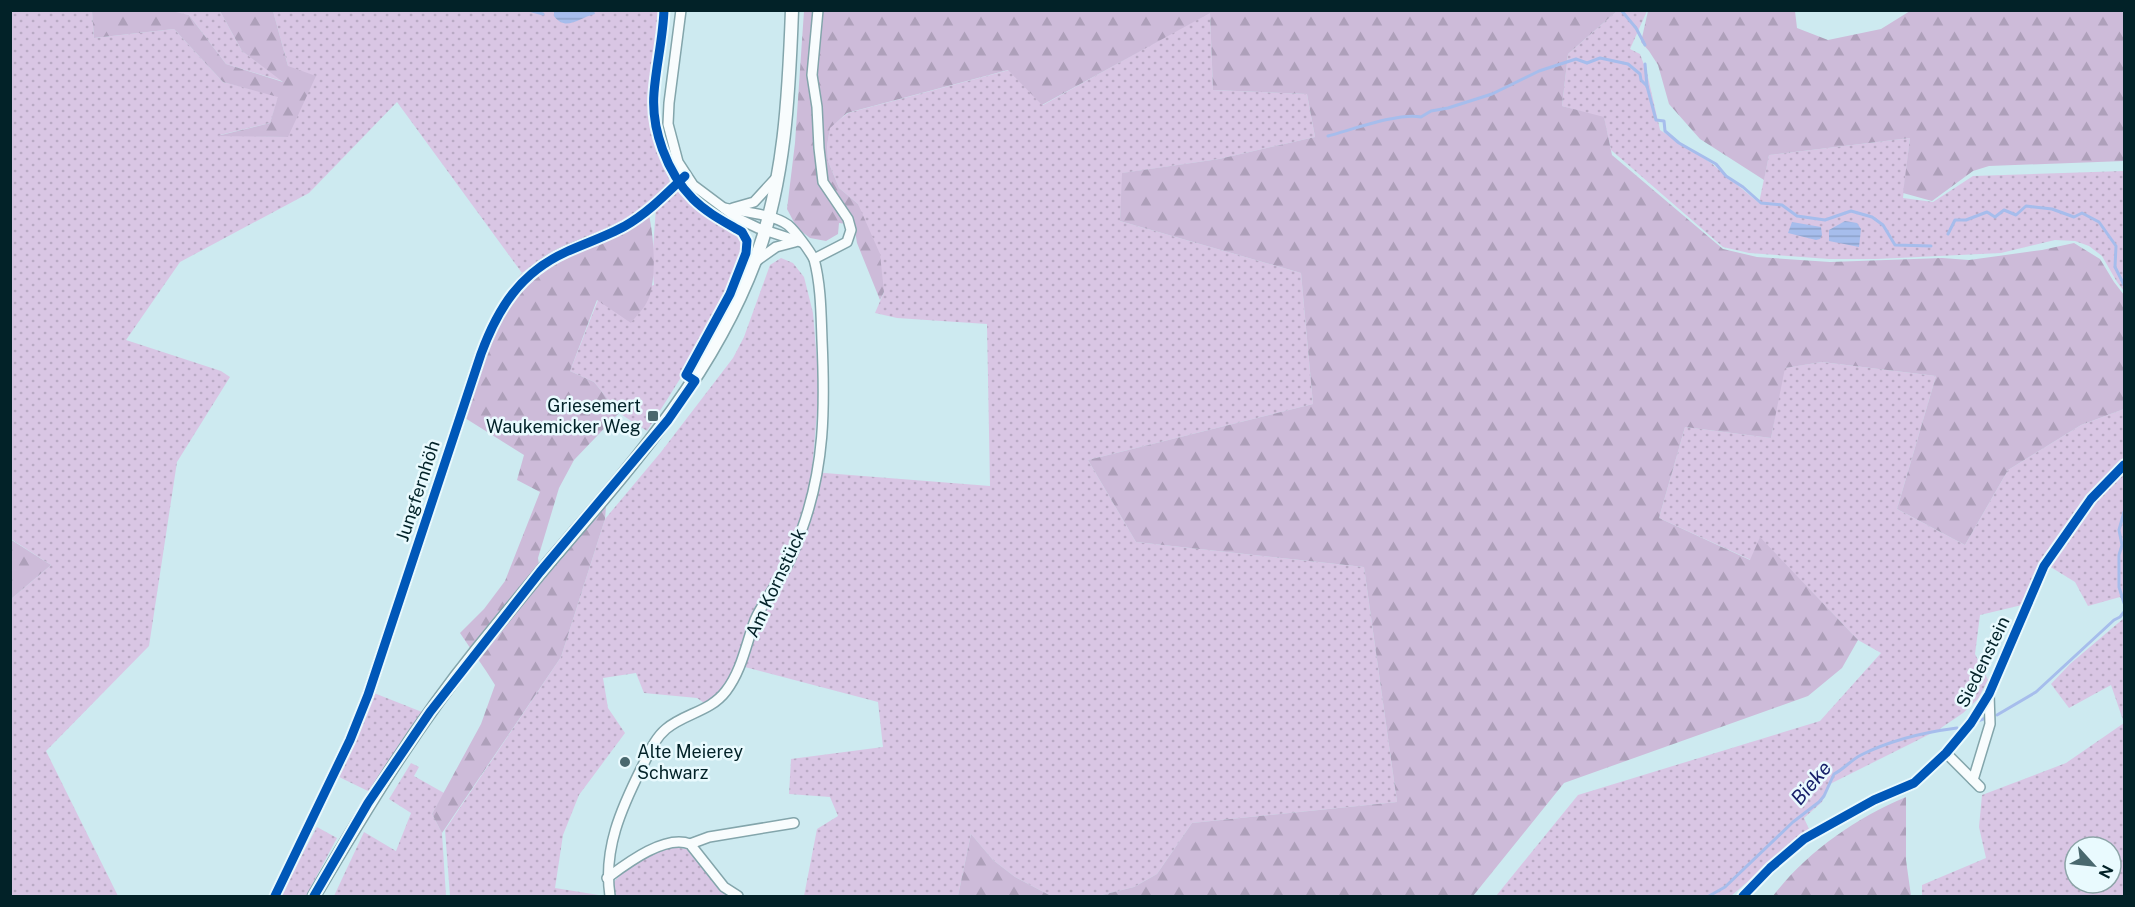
<svg xmlns="http://www.w3.org/2000/svg" width="2135" height="907" viewBox="0 0 2135 907" font-family="'Public Sans',sans-serif">
<defs>
<pattern id="grass-dots" width="8" height="8" patternUnits="userSpaceOnUse" patternTransform="scale(1.5)"><rect width="8" height="8" fill="#d9c6e4"/><path d="M2 2h.1M6 6h.1" fill="none" stroke="#b9aac4" stroke-width="1.8" stroke-linecap="round"/></pattern>
<pattern id="forest-firs" width="22" height="20" patternUnits="userSpaceOnUse" patternTransform="scale(1.5)"><rect width="22" height="20" fill="#cdbbd9"/><path d="M5 1l3.5 6h-7zM16 11l3.5 6h-7z" fill="#aea0ba"/></pattern>
<pattern id="water-rules" width="6" height="5" patternUnits="userSpaceOnUse" patternTransform="scale(1.5)"><rect width="6" height="5" fill="#a6bdec"/><path d="M0 2.5h6" fill="none" stroke="#8da2ca"/></pattern>
</defs>
<rect width="100%" height="100%" fill="#cdeaf0"/>
<g fill="url(#grass-dots)" fill-rule="evenodd">
<path d="M10,11h82l2,27 80,-9 49,53 56,14 -9,27 -50,12 67,2 1,-71 -15,-55h386l-10,104 21,67 -23,23 -19,15 -65,28 -41,25 -125,-171 -88,91 -129,69 -54,78 95,31 9,6 -53,85 -28,184 -103,105 72,145h-107v-297l40,-34 -40,-26z"/>
<path d="M167,11h53l22,40 43,31 -59,-18 -37,-49z"/>
<path d="M1617,11h30l-17,38 10,5 7,19 13,57 51,33 48,40 10,-48 141,-17 -7,60 30,4 40,-26 151,-5v120l-7,-9 -15,-26 -13,-10 -14,-5 -20,-1 -54,13 -124,6h-48l-80,-6 -26,-6 -112,-97 -7,-32 -42,-12 6,-52z"/>
<path d="M1210,12l3,78 94,4 8,43 -96,22 -96,14 -3,48 181,52 12,131 -225,56 48,82 228,25 33,235 -205,21 -35,51 -23,13 -36,9h-47l-36,-19 -22,-17 -22,-26 -13,62h-154l13,-67 21,-13 -8,-19 -41,-3 2,-35 92,-12 -5,-45 -137,-36 -31,41 -13,-9 -53,-5 -8,-20 -33,5 5,30 17,25 -46,62 -16,40 -8,53 50,8h-155l-5,-66 116,-173 44,-138 56,-67 72,-94 11,-21 26,-72 11,-7 12,5 11,14 9,36 6,73 -7,86 178,14 -3,-162 -90,-6 -22,-5 9,-21 -26,-88 -19,-16 -11,-27 -1,-15 3,-19 18,-14 161,-43 34,35z"/>
<path d="M680,188l12,15 49,33c16,27 -75,166 -94,195l-28,-18 -25,-31 -24,-11 28,-71 56,-15 -2,-21 4,-57z"/>
<path d="M1822,362l114,14 -39,133 68,36 43,-75 73,-45 43,-16v48l-15,15 -21,26 -49,67 -17,40 -42,10 -5,39 13,26 -10,19 -15,14 -25,17 -110,55 -6,17 -18,16 5,11 -78,67h-235l82,-101 242,-74 61,-68 -23,-13 -98,-102 -9,22 -92,-42 26,-91 86,11 13,-70z"/>
<path d="M2124,473v131l-4,-7 -32,9 -13,-24 -26,-16 43,-63z"/>
<path d="M2124,618v278h-202v-11l64,-27 -7,-31 3,-32 84,-32 58,-40 -13,-38 -42,23 -18,-24 19,-20zM2075,847h36v36h-36z"/>
<path d="M374,693l48,19 -52,80 -33,-16z"/>
<path d="M411,763l8,4 -5,9 30,17 -12,21 10,19 4,63h-112l30,-64 32,19 15,-38 -22,-14z"/>
<path d="M317,827l20,11 -31,58h-26z"/>
<path d="M672,847l15,2 26,33 15,14h-115l1,-14 19,-21z"/>
</g>
<g fill="url(#forest-firs)">
<path d="M167,10l22,5 37,49 57,18 -41,-31 -22,-40h53l15,55 28,10 -28,61 -71,-1 53,-13 8,-26 -55,-15 -49,-53 -80,9 -2,-27z"/>
<path d="M804,11h813l-49,43 -6,52 42,11 8,38 111,94 34,8 73,5 112,-4 27,2 73,-10 32,-7 26,16 14,23 10,13v114l-43,16 -73,45 -43,75 -68,-36 39,-133 -114,-14 -37,6 -14,70 -86,-11 -26,91 91,42 10,-23 98,103 -16,28 -34,28 -244,87 -91,113h-375l36,-9 23,-13 35,-51 205,-21 -33,-235 -228,-25 -48,-82 225,-56 -12,-131 -181,-52 2,-48 97,-14 96,-22 -8,-43 -94,-4 -3,-77 -168,92 -34,-35 -161,43 -17,15 -3,18 1,15 11,27 19,16 22,50 4,38 -4,8 -23,-57 -3,-18 -15,-2 -1,11 -12,7 -16,-3 -13,-10 -10,-19 8,-66z"/>
<path d="M1648,11h147l2,17 31,12 53,-11 29,-18h214v150l-135,5 -16,5 -41,30 -29,-8 7,-55 -141,17 -5,25 -64,-41 -31,-35 -11,-39 -9,-14 -8,-9z"/>
<path d="M649,215c5,22 8,65 -1,85 -4,9 -12,16 -17,23l-34,-23 -27,71 24,11 25,31 -45,47 -15,28 -21,70 2,13 67,-76 -2,24 -44,138 -119,176 -10,-19 49,-90 14,-39c-11,-18 -23,-34 -35,-52l24,-24 21,-28 35,-89 -23,-12 7,-25 -67,-42c17,-52 26,-98 65,-140l7,9 40,-27 58,-26z"/>
<path d="M10,539l41,26 -40,34h-1z"/>
<path d="M1906,797v63l5,36h-138c34,-44 81,-77 133,-99z"/>
<path d="M971,834l22,26 22,17 36,19h-93z"/>
</g>
<g fill="url(#water-rules)">
<path d="M554,11h40l1,3c-17,4 -29,18 -41,2z"/>
<path d="M1845,221l12,2 4,6 -2,18 -30,-6v-11z"/>
<path d="M1792,222l29,5 1,8 -2,4 -4,1 -28,-7z"/>
</g>
<g fill="none" stroke-linecap="round" stroke-linejoin="round">
<g stroke="#a6bdec" stroke-width="3">
<path d="M529,10l14,4"/>
<path d="M1621,10l15,18 9,17"/>
<path d="M1645,64l2,22 9,34 8,1 1,10 14,12 37,21 10,12 17,11 18,16 21,2 15,11 28,4 26,-9 21,6 11,8 12,20 36,1"/>
<path d="M1328,136c23,-6 72,-24 93,-19l10,-6 17,-3 44,-14 47,-23 37,-12 11,4 13,-5 28,6 12,10 1,6 6,6"/>
<path d="M1948,234l7,-14h11l21,-8 8,5 9,-7 12,5 10,-9 26,3 22,8 8,-4 17,9 17,24 -1,21 9,18"/>
<path d="M2124,512l-5,18 3,15 -3,10v32l5,16"/>
<path d="M1997,715l39,-23 78,-72 6,-3 4,-5"/>
<path d="M1975,722l11,-4"/>
<path d="M1709,896l16,-9 68,-65 26,-20 5,-6 10,-22c10,-5 17,-14 27,-19 28,-14 65,-23 96,-27"/>
</g>
<g stroke="#83a5ab" stroke-width="12">
<g id="minor">
<path d="M681,10l-12,93 -1,21 10,38 15,23 44,33 21,10 43,14"/>
<path d="M733,208l21,-6 22,-24"/>
<path d="M814,259l33,-17 4,-12 -3,-11 -25,-37 -4,-34 -2,-41 -5,-32 6,-65"/>
<path d="M755,262l21,-15 19,-5"/>
<path d="M1946,753l34,34"/>
<path d="M1973,780l17,-56 -1,-30"/>
<path d="M690,844l19,-7 85,-14"/>
<path d="M607,878c19,-14 58,-44 83,-34l34,43 14,9"/>
<path d="M275,896l75,-156 18,-45 113,-341c17,-45 39,-82 86,-103 21,-9 43,-16 63,-28 21,-13 38,-31 56,-48"/>
<path d="M610,896c-7,-47 11,-87 32,-129 7,-13 12,-28 24,-38 19,-16 44,-17 60,-38 16,-21 20,-47 29,-71 7,-16 19,-31 28,-47 7,-12 13,-27 18,-41 24,-65 24,-124 21,-192 -1,-26 -1,-55 -8,-81 -5,-9 -18,-27 -26,-34 -15,-11 -46,-13 -64,-17"/>
<path d="M1743,896l27,-28 34,-29 70,-39 40,-17 32,-30 25,-30 18,-29 55,-128 47,-67 33,-34"/>
</g>
</g>
<g stroke="#83a5ab" stroke-width="15">
<path id="major" d="M314,896c50,-85 100,-168 163,-246 26,-32 52,-64 79,-96 78,-91 156,-179 199,-293 30,-79 34,-168 37,-251"/>
</g>
<use href="#minor" stroke="#f8fcfd" stroke-width="9"/>
<use href="#major" stroke="#f8fcfd" stroke-width="12"/>
<g stroke="#e9fafe" stroke-width="13">
<g id="cycleway">
<path d="M275,896l75,-156 18,-45 113,-341c17,-46 39,-81 85,-102 20,-9 41,-16 59,-26 23,-13 41,-32 60,-50"/>
<path d="M314,896l54,-93 62,-91 110,-140 128,-152 27,-39 -9,-6 44,-81 16,-41 1,-12 -5,-9c-17,-10 -35,-19 -49,-33 -26,-26 -42,-70 -39,-106 2,-27 9,-55 10,-83"/>
<path d="M1743,896l27,-28 34,-29 70,-39 40,-17 32,-30 25,-30 18,-29 55,-128 47,-67 33,-34"/>
</g>
</g>
<use href="#cycleway" stroke="#0057b8" stroke-width="9"/>
</g>
<g fill="#49686e" stroke="#e9fafe" stroke-width="2">
<rect x="647" y="410" width="12" height="12" rx="3"/>
<circle cx="625" cy="762" r="6"/>
</g>
<g text-anchor="middle" stroke-width="5" stroke-linejoin="round" paint-order="stroke">
<g font-size="18" fill="#022228" stroke="#e9fafe" text-anchor="end">
<text x="641" y="412">Griesemert<tspan x="641" dy="21">Waukemicker Weg</tspan></text>
<text x="637" y="758" text-anchor="start">Alte Meierey<tspan x="637" dy="21">Schwarz</tspan></text>
</g>
<g font-size="18" fill="#022228" stroke="#e9fafe">
<text transform="translate(418 491) rotate(-72)" y="6">Jungfernhöh</text>
<text transform="translate(776 583) rotate(-65)" y="6">Am Kornstück</text>
<text transform="translate(1983 662) rotate(-64)" y="6">Siedenstein</text>
</g>
<g font-size="20" font-style="italic" fill="#18216a" stroke="#e9fafe">
<text transform="translate(1811 783) rotate(-50)" y="7">Bieke</text>
</g>
</g>
<rect width="2135" height="907" fill="none" stroke="#022228" stroke-width="24"/>
<g transform="translate(2093 865) rotate(117)"><circle r="28" fill="#e9fafe" stroke="#8da4a8" stroke-width="1.5"/>
<path d="M0-4.5L10 22L0 15L-10 22Z" fill="#49686e"/>
<text y="-9" font-size="16" font-weight="bold" text-anchor="middle" fill="#022228">N</text>
</g>
</svg>
